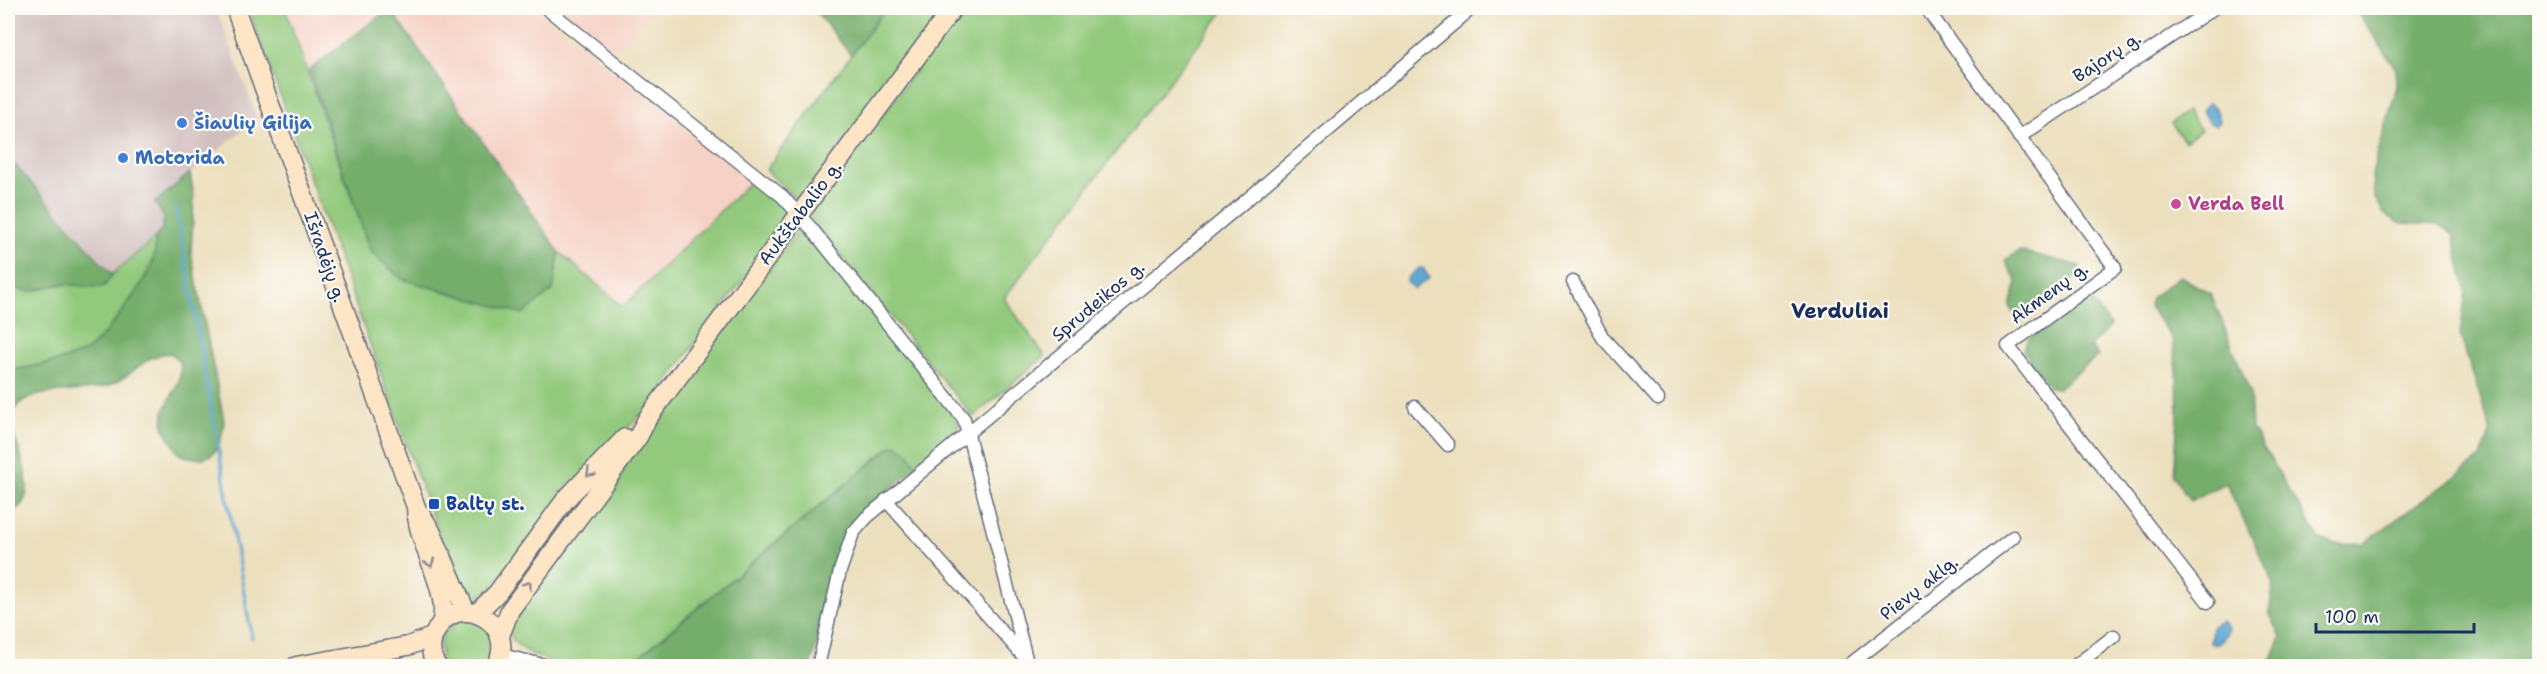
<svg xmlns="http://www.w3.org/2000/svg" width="2547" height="674" viewBox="0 0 2547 674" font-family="'Shantell Sans',sans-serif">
<rect width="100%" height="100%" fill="#fdfcf7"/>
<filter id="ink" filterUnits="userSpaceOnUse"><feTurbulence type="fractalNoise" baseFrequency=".0167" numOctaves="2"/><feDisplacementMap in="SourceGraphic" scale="12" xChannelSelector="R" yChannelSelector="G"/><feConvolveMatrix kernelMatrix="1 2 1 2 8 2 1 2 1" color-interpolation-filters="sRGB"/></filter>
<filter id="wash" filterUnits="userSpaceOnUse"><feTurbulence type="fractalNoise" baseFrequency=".008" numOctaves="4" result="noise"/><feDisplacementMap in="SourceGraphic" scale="24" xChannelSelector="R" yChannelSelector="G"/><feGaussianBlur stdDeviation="1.35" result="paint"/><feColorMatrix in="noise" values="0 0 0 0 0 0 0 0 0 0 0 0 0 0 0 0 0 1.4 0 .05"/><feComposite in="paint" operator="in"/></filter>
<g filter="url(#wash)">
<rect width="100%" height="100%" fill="#ecdfbd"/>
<g fill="#f6d1c5">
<path d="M285,8h248l220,171 -130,128 -64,-55 -169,-244 -81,62z"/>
<path d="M557,8h100l-42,45z"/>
</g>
<path fill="#d1bfbf" d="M16,8h200l41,110 -102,85 9,14 -2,12 -7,9 -43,37 -96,-110 -8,7v-157z"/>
<g fill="#92c97b" stroke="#567c6c" stroke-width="1.5">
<path d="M251,8h34l85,242 183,40 6,-38 64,55 130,-128c14,11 34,20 36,39l-141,189 -86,89 -74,96c-16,15 -21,5 -32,-10l-204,-564z"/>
<path d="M886,8h59l-145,192 -4,-1 -30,-29z"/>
<path d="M962,8h264l-222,290 41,58 -72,61 -162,-198 2,-11z"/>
<path d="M2187,111l14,19 -16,12 -14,-19z"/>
<path d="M801,230l12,8 144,179 2,13 -42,36 -9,-14 -17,-6 -263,220c-17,0 -35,2 -52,0 -19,-1 -66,-14 -67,-37 0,-4 2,-9 3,-14l285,-383z"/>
<path d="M155,238c1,8 1,14 -2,22 -6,21 -53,86 -73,94 -22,9 -49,12 -72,17v-88c23,17 34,2 58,1 13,0 26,2 38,2l8,-11z"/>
<path d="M459,620c31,2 40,17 29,46h-44l-2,-2c-3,-26 -6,-29 17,-44z"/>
</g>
<g fill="#75ad6b" stroke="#486e64" stroke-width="1.5">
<path d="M390,8l169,244 -6,38 -30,24 -121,-35 -32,-28 -61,-181z"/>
<path d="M813,8h73l-35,47z"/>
<path d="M2355,8h184v658h-270l12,-29 -12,-25 5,-28 -48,-101 -36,18 -16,-25 4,-61 -1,-45 -5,-32 -23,-32 2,-8 29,-22 31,18 39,98 2,37 67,110 17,5 28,-1 117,-85 10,-28 -31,-95 6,-44 -13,-58 -13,-8 -39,-2 -17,-9 -10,-18 -2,-22 25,-88 -1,-17z"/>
<path d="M15,165l97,110 -8,11c-13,3 -24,-1 -38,-2 -24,0 -34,17 -58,-1v-111z"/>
<path d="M190,173l4,25 -3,55 33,168c-3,32 -13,45 -45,33l-16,-27 1,-16 15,-30 2,-17 -10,-11c-30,2 -38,25 -64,33 -26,8 -58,2 -83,14 -7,4 -13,15 -14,22 6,25 36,82 -2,90v-141c23,-5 50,-8 72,-17 20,-8 67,-73 73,-94 3,-8 3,-14 2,-22l7,-9 2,-12 -9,-14z"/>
<path d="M2020,251l60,15 -8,16 -53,40 -9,-16 7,-24 -12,-22z"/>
<path d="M2088,296l23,30 -21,20 8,10 -40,32 -9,-1 -26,-37 5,-11z"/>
<path d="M898,445l10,7 9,14 -72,61 -34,139h-183l264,-220z"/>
</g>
<g fill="#58a5d1" stroke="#3a6a98" stroke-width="1.5">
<path d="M2208,103c8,3 11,11 12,19l-5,3 -6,-2 -7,-12z"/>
<path d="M1419,268h4l6,10 -15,11 -7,-7v-4z"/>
<path d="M2222,621l6,7c-1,8 -8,16 -16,16l-2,-1 2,-17z"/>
</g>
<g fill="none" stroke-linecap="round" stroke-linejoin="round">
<path stroke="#58a5d1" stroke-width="3" d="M176,208l76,430"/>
</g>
</g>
<g filter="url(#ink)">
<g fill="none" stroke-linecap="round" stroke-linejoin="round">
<g stroke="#646d7f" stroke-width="15">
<g id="minor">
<path d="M546,8l236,188 29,32 153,191 63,243 5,4"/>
<path d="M1926,8l189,260 -107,78 200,256"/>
<path d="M2019,137l195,-129"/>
<path d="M1573,282l30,56 55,61"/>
<path d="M1415,407l33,38"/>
<path d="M886,500l139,158"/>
<path d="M501,655l47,11"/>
<path d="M818,666l22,-95 13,-38 13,-15 377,-315 229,-195"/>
<path d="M1848,666l165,-129"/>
<path d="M2075,666l39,-30"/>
</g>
</g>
<g stroke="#646d7f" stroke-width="21">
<g id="secondary">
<path d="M235,8l181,499c1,37 33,82 26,113"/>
<path d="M420,513l11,18 35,81"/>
<path d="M477,613l21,-21 68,-93 59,-61"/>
<path d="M500,636l10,-26 128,-173 9,-18 306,-411"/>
<path d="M296,666l112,-20 24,-9"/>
<path d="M437,666c-7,-11 -8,-23 -1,-35 21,-42 84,-8 60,35"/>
</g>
</g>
<use href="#minor" stroke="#fff" stroke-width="12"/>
<use href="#secondary" stroke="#fde5c5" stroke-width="18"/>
</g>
<defs><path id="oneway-chevron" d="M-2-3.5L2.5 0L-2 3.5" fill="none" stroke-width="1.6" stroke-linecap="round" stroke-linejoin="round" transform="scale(1.5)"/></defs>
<g stroke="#8c8a92">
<use href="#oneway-chevron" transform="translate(590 473) rotate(135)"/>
<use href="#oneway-chevron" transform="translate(430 563) rotate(70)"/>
<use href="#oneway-chevron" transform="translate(528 585) rotate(-54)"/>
</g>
</g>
<g fill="#3f7fe0" stroke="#fdfcf7" stroke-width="2">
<circle cx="182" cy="123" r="6"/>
<circle cx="123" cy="158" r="6"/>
</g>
<circle fill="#d1479c" stroke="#fdfcf7" stroke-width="2" cx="2176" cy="204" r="6"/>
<rect fill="#1a4fb4" stroke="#fdfcf7" stroke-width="2" x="428" y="498" width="12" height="12" rx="3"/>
<g text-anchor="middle" stroke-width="4.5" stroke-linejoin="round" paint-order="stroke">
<g font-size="18" fill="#1b2f5e" stroke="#fdfcf7">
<text transform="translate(2107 57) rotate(-33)" y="6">Bajorų g.</text>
<text transform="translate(800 213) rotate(-53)" y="6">Aukštabalio g.</text>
<text transform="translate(325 257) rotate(71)" y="6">Išradėjų g.</text>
<text transform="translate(2049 293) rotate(-36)" y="6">Akmenų g.</text>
<text transform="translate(1098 301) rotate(-40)" y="6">Sprudeikos g.</text>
<text transform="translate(1919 588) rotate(-38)" y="6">Pievų aklg.</text>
</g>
<g font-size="18" font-weight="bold" fill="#366cbe" stroke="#fdfcf7" text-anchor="start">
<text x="194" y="129">Šiaulių Gilija</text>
<text x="135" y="164">Motorida</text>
</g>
<g font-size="18" font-weight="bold" fill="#b23c85" stroke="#fdfcf7" text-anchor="start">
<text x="2188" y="210">Verda Bell</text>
</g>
<g font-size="18" font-weight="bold" fill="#164399" stroke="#fdfcf7" text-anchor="start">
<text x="446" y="510">Baltų st.</text>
</g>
<g font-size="21" font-weight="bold" fill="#1b2f5e" stroke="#fdfcf7">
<text x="1840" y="318">Verduliai</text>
</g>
</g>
<rect width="2547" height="674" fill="none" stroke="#fdfcf7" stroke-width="30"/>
<path d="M2316 623v9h158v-9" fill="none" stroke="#1b2f5e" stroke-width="3"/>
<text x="2325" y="623" font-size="18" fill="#1b2f5e" stroke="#fdfcf7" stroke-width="4.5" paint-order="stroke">100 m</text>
</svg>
